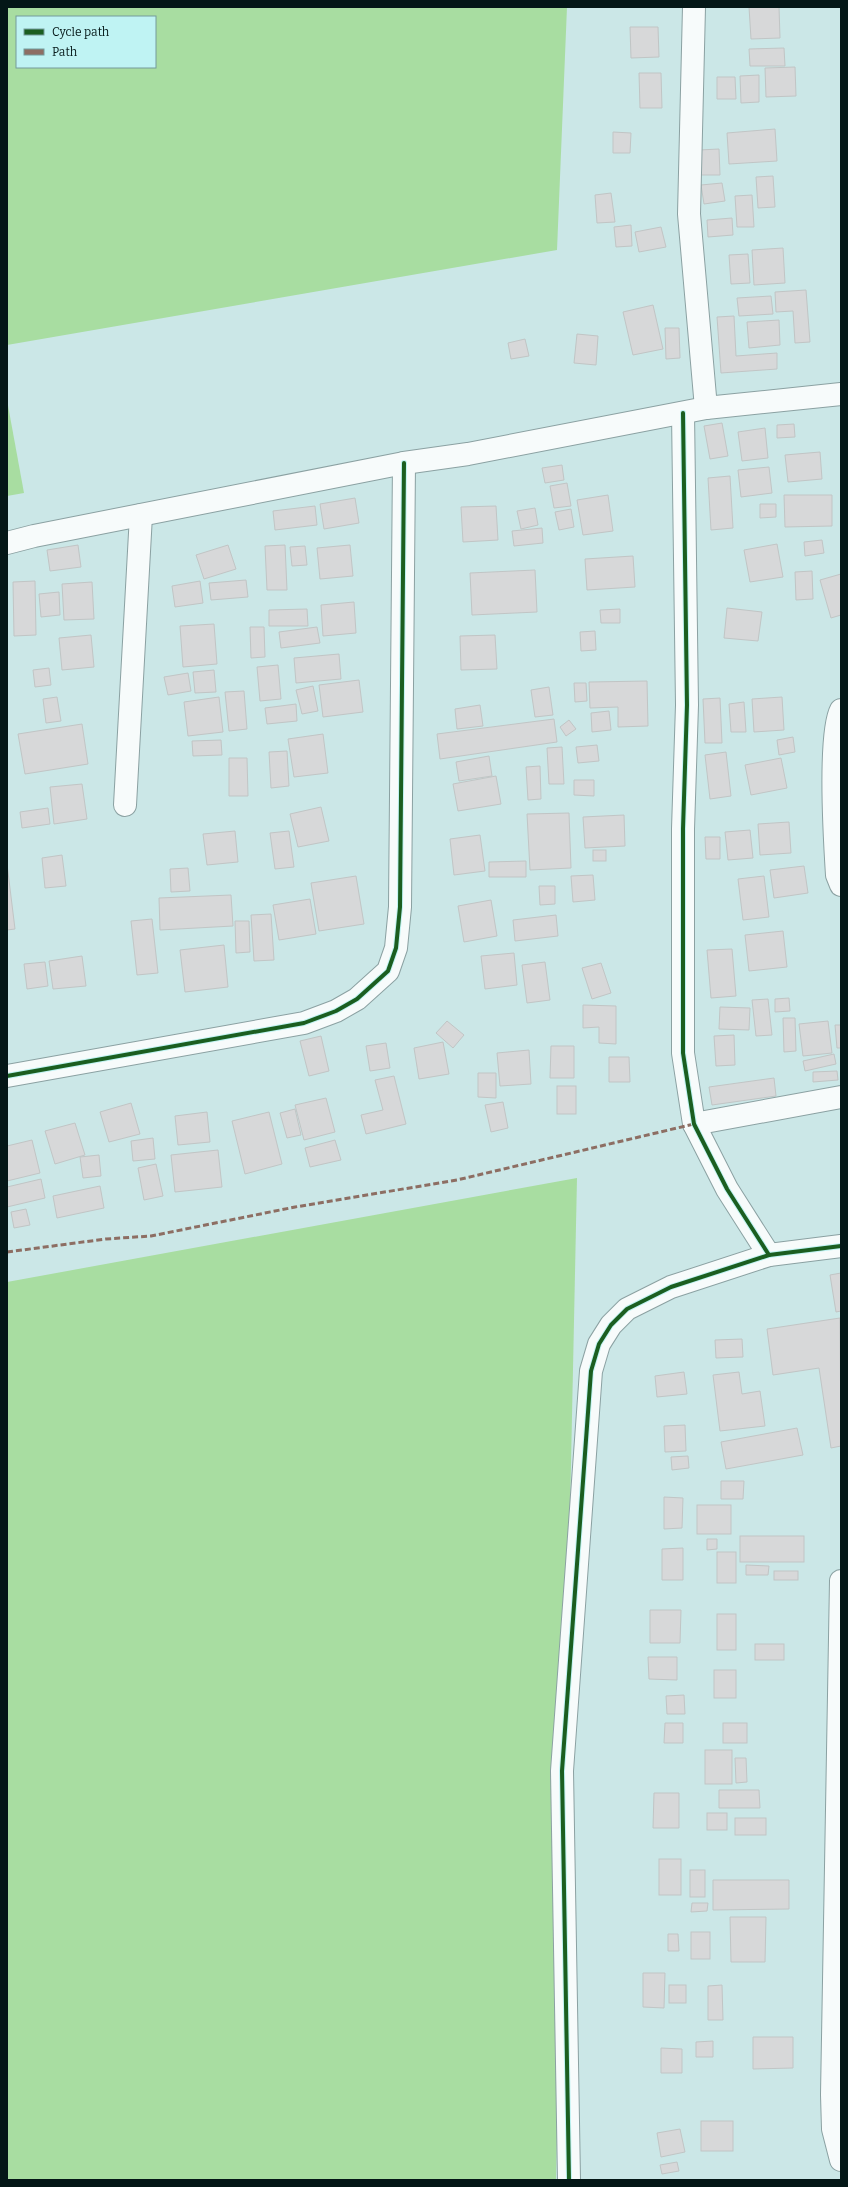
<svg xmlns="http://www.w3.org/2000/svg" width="848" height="2187" viewBox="0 0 848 2187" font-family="Bitter,serif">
<rect width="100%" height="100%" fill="#cbe7e7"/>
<g fill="#a8dda1" fill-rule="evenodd">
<path d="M7,7h560l-10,243 -550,95zM17,17h138v50h-138z"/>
<path d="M7,400l17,93 -17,3z"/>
<path d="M577,1178l-21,1002h-549v-898z"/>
</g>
<g fill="#d7d8d9" stroke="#c1c5c5">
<path d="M749,7h30l1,31 -29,1z"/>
<path d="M630,27h28l1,30 -28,1z"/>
<path d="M784,48l1,18h-35l-1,-17z"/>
<path d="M795,67l1,29 -30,1 -1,-29z"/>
<path d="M639,73h22l1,35h-22z"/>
<path d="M759,75v27l-18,1 -1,-27z"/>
<path d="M717,77h18l1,22h-19z"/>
<path d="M775,129l2,32 -48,3 -2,-31z"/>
<path d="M613,132l18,1 -1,20h-17z"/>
<path d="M719,149l1,26h-20l-1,-25z"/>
<path d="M773,176l2,31 -17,1 -2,-31z"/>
<path d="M722,183l3,18 -21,3 -3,-19z"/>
<path d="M611,193l4,29 -18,1 -2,-28z"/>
<path d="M752,195l2,32h-17l-2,-31z"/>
<path d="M732,218l1,17 -25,2 -1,-17z"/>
<path d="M631,225l1,21 -16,1 -2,-20z"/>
<path d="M661,227l5,20 -27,5 -4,-20z"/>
<path d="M783,248l2,35 -31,2 -2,-35z"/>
<path d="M748,254l2,29 -19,1 -2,-29z"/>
<path d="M806,290l4,52 -15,1 -2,-32 -17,1 -1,-20z"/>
<path d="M771,296l2,18 -34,2 -2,-18z"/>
<path d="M653,305l10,44 -30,6 -10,-43z"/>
<path d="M734,316l2,40 41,-3v16l-56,4 -4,-56z"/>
<path d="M779,320l1,25 -31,3 -2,-26z"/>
<path d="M665,328h14l1,30 -14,1z"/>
<path d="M577,334l21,2 -2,29 -22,-2z"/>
<path d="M525,339l4,17 -18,3 -3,-16z"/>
<path d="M722,423l6,33 -18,3 -6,-33z"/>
<path d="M794,424l1,13 -18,1v-13z"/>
<path d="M765,428l3,30 -26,3 -4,-29z"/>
<path d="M820,452l2,27 -34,3 -3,-27z"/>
<path d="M562,465l2,15 -19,3 -3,-15z"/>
<path d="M769,467l3,26 -31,4 -3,-27z"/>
<path d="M730,476l3,52 -22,2 -3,-52z"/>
<path d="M567,483l4,23 -17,2 -4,-22z"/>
<path d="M608,495l5,36 -30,4 -6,-35z"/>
<path d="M784,495h48v31l-47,1z"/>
<path d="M355,498l4,25 -35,6 -4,-25z"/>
<path d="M760,504h16v13l-16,1z"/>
<path d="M315,506l2,19 -42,5 -2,-19z"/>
<path d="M496,506l2,34 -35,2 -2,-35z"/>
<path d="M535,508l3,17 -17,4 -4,-18z"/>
<path d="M571,509l3,18 -15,3 -4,-18z"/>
<path d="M542,528l1,15 -29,3 -2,-15z"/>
<path d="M822,540l2,13 -19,3 -1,-14z"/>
<path d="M777,544l6,33 -33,5 -6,-32z"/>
<path d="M78,545l3,22 -31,4 -3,-21z"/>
<path d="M228,545l8,24 -32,10 -8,-24z"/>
<path d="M285,545l2,45h-20l-2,-44z"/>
<path d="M350,545l3,31 -33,3 -3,-31z"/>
<path d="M305,546l2,19 -15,1 -2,-19z"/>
<path d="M633,556l2,31 -48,3 -2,-31z"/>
<path d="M535,570l2,42 -65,3 -2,-42z"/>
<path d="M812,571l1,28 -17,1 -1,-28z"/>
<path d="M841,574v41l-10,3 -11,-38z"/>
<path d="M246,580l2,17 -37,3 -2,-17z"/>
<path d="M35,581l1,54 -22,1 -1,-54z"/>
<path d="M200,581l3,22 -28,4 -3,-21z"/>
<path d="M92,582l2,37 -30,1 -2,-36z"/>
<path d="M59,592l1,23 -19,2 -2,-23z"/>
<path d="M354,602l2,31 -33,3 -2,-31z"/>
<path d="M727,608l35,4 -4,29 -34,-3z"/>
<path d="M307,609l1,17h-39v-16z"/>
<path d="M620,609v14h-19l-1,-13z"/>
<path d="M214,624l3,40 -34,3 -3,-41z"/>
<path d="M250,627h14l1,30 -14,1z"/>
<path d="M317,627l3,16 -39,5 -2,-16z"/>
<path d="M595,631l1,19 -15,1 -1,-19z"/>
<path d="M91,635l3,32 -32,3 -3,-32z"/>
<path d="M495,635l2,34 -36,1 -1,-34z"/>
<path d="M339,654l2,25 -45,4 -2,-25z"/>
<path d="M278,665l3,34 -21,2 -3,-34z"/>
<path d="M49,668l2,17 -16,2 -2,-17z"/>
<path d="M214,670l2,22 -21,1 -2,-21z"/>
<path d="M188,673l3,18 -23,4 -4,-18z"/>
<path d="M359,680l4,32 -40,5 -4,-32z"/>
<path d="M647,681l1,45 -30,1v-20l-28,1 -1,-26z"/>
<path d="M574,683h12l1,18 -12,1z"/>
<path d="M313,686l5,25 -16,3 -6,-24z"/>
<path d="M549,687l4,28 -18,2 -4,-27z"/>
<path d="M244,691l3,38 -18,2 -4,-39z"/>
<path d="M57,697l4,24 -15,2 -3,-24z"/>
<path d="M219,697l4,35 -35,4 -4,-34z"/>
<path d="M782,697l2,33 -30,2 -2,-33z"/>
<path d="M720,698l2,45h-17l-2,-44z"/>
<path d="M744,702l2,30h-15l-2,-28z"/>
<path d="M296,704l1,17 -30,3 -2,-16z"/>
<path d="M480,705l3,21 -26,3 -2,-20z"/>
<path d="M609,711l2,19 -19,2 -1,-19z"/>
<path d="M554,719l3,23 -117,17 -3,-25z"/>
<path d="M569,720l7,9 -10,7 -6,-9z"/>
<path d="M82,724l6,40 -63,10 -7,-40z"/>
<path d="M323,734l5,39 -34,4 -6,-38z"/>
<path d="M793,737l2,15 -16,3 -2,-15z"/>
<path d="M221,740l1,15 -29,1 -1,-15z"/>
<path d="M597,745l2,16 -21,2 -2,-16z"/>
<path d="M562,747l2,37h-15l-2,-36z"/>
<path d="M287,751l2,35 -18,2 -2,-36z"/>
<path d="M726,752l5,44 -21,3 -5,-44z"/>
<path d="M489,756l3,20 -33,5 -3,-19z"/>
<path d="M229,758h18l1,38h-19z"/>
<path d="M781,758l6,30 -36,7 -6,-30z"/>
<path d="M540,766l1,33 -13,1 -2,-33z"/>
<path d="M496,776l5,28 -43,7 -5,-27z"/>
<path d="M574,780h20v16l-20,-1z"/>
<path d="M82,784l5,35 -33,5 -4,-37z"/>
<path d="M321,807l8,34 -31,6 -8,-33z"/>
<path d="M48,808l2,16 -28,4 -2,-16z"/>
<path d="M569,813l2,55 -41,2 -3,-56z"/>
<path d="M624,815l1,31 -40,2 -2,-31z"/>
<path d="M789,822l2,31 -31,2 -2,-31z"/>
<path d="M750,830l3,28 -25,2 -3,-28z"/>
<path d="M235,831l3,31 -31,3 -4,-31z"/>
<path d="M289,831l5,36 -19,2 -5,-36z"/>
<path d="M480,835l5,36 -31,4 -4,-36z"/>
<path d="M705,837h15v22h-14z"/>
<rect x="593" y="850" width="13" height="11"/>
<path d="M62,855l4,31 -21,2 -3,-30z"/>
<path d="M526,861v16h-37v-15z"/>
<path d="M7,864l8,65 -8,1z"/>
<path d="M804,866l4,27 -34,5 -4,-28z"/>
<path d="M188,868l2,23 -19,1 -1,-23z"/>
<path d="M593,875l2,25 -22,2 -2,-26z"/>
<path d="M356,876l8,48 -45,7 -8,-48z"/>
<path d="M764,876l5,41 -26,3 -5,-41z"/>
<path d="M539,886h16v18l-15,1z"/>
<path d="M231,895l2,31 -73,4 -1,-32z"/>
<path d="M310,899l6,35 -37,6 -6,-35z"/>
<path d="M491,900l6,36 -33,6 -6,-36z"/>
<path d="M271,914l3,46 -20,1 -3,-46z"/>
<path d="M556,915l2,21 -43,5 -2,-21z"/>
<path d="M152,919l6,54 -21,2 -6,-54z"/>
<path d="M235,921h14l1,31 -14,1z"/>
<path d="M783,931l4,36 -38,4 -4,-36z"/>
<path d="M224,945l4,42 -43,5 -5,-42z"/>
<path d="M732,949l4,47 -25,2 -4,-48z"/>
<path d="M514,953l3,32 -32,4 -4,-33z"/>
<path d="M82,956l4,30 -33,3 -4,-28z"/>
<path d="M45,962l3,24 -21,3 -3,-25z"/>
<path d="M545,962l5,38 -23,3 -5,-38z"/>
<path d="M601,963l10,30 -19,6 -10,-31z"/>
<path d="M789,998l1,13 -15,1v-13z"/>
<path d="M768,999l4,36 -16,1 -4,-36z"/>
<path d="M583,1005l33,1v38l-17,-1v-16l-16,1z"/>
<path d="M720,1007l30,1 -1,22 -30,-1z"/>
<path d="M783,1018h12l1,33 -12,1z"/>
<path d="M447,1021l17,14 -11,13 -17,-15z"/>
<path d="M828,1021l4,32 -29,3 -4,-32z"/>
<path d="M835,1025h6v23h-4z"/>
<path d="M734,1035l1,30 -19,1 -2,-30z"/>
<path d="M321,1036l8,35 -20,5 -9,-35z"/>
<path d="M443,1042l6,32 -30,5 -5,-31z"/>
<path d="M386,1043l4,25 -20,3 -4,-25z"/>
<path d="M551,1046h23v32h-24z"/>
<path d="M529,1050l2,34 -31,2 -3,-33z"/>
<path d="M834,1054l2,10 -31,7 -2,-10z"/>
<path d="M609,1057h20l1,25h-21z"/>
<path d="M837,1071l1,9 -25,2v-10z"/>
<path d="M478,1073h18v25l-18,-1z"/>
<path d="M394,1076l12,48 -40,10 -5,-19 22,-5 -8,-30z"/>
<path d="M774,1078l2,18 -64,9 -3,-18z"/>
<rect x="557" y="1086" width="19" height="28"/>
<path d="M326,1098l9,34 -31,8 -9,-35z"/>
<path d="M503,1102l5,26 -17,4 -6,-27z"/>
<path d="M131,1103l9,31 -31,8 -9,-30z"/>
<path d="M295,1109l6,26 -14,3 -7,-25z"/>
<path d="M207,1112l3,30 -32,3 -3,-29z"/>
<path d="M269,1112l13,52 -37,10 -13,-53z"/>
<path d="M75,1123l10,32 -30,9 -10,-33z"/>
<path d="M153,1138l2,21 -22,2 -2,-20z"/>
<path d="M32,1140l8,33 -33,8v-35z"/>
<path d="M335,1140l6,20 -31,7 -5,-19z"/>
<path d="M218,1150l4,37 -47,5 -4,-37z"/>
<path d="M99,1155l2,21 -18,2 -3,-21z"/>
<path d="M156,1164l7,32 -19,4 -6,-32z"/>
<path d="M41,1179l4,19 -38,9v-20z"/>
<path d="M100,1186l4,22 -47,10 -4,-22z"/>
<path d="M26,1209l4,16 -16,3 -3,-16z"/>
<path d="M841,1273v38l-5,1 -6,-37z"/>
<path d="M840,1318l1,128 -10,2 -12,-80 -46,7 -6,-46z"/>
<path d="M742,1339l1,18 -27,1 -1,-18z"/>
<path d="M684,1372l3,22 -30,3 -2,-21z"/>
<path d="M739,1372l3,22 18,-3 5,35 -45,5 -7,-56z"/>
<path d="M685,1425l1,26 -21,1 -1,-26z"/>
<path d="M797,1428l6,27 -77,14 -5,-27z"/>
<path d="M688,1456l1,12 -17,2 -1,-13z"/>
<path d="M721,1481h23l-1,18h-22z"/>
<path d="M664,1497l19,1 -1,30 -18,1z"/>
<rect x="697" y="1505" width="34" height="29"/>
<rect x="740" y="1536" width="64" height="26"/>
<path d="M707,1539h10v10l-10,1z"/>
<path d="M683,1548v32h-21v-31z"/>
<rect x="717" y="1552" width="19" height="31"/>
<path d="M746,1565l23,1 -1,9h-22z"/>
<rect x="774" y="1571" width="24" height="9"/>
<path d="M650,1610h31l-1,33h-30z"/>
<rect x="717" y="1614" width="19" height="36"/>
<rect x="755" y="1644" width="29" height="16"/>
<path d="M648,1657h29v23l-28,-1z"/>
<rect x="714" y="1670" width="22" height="28"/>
<path d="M684,1695l1,19h-18l-1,-18z"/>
<path d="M665,1723h18v20h-19z"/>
<rect x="723" y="1723" width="24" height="20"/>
<rect x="705" y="1750" width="27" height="34"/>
<path d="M735,1758h11l1,24 -11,1z"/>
<path d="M719,1790h40l1,18h-41z"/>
<path d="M654,1793h25v35h-26z"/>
<rect x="707" y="1813" width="20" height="17"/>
<rect x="735" y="1818" width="31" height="17"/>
<rect x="659" y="1859" width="22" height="36"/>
<rect x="690" y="1870" width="15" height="27"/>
<path d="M713,1880h76v29l-76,1z"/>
<path d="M692,1903h16l-1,8 -16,1z"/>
<path d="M730,1917h36l-1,45h-34z"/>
<rect x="691" y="1932" width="19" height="27"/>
<path d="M668,1934h10l1,17h-11z"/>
<path d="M643,1973h22l-1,35 -21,-1z"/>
<rect x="669" y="1985" width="17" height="18"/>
<path d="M722,1985l1,35h-15v-34z"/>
<path d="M753,2037h40v31l-40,1z"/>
<path d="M713,2041v16h-17v-15z"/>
<path d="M661,2048l21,1v24h-21z"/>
<rect x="701" y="2121" width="32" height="30"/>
<path d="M680,2129l5,23 -24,5 -4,-24z"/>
<path d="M677,2162l2,9 -17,3 -2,-9z"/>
</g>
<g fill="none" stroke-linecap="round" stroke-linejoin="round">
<g stroke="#8ba1a2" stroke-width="24">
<g id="minor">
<path d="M694,7l-5,207 17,194"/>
<path d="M683,413l4,292 -4,124v224l11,71 33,65 42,66"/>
<path d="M7,543l27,-7 370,-73 64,-9 238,-46 135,-14"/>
<path d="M841,710c-13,24 -6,134 -4,165l4,10"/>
<path d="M125,805l16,-290"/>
<path d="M7,1076l297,-53 32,-12 21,-12 31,-28 8,-23 4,-41 4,-444"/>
<path d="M694,1124l147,-27"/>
<path d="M841,1581l-9,514 1,34 8,31"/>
<path d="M569,2180l-7,-409 29,-400 8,-27 12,-19 16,-16 44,-22 98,-32 72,-9"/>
</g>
</g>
<use href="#minor" stroke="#f7fbfb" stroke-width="22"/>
<path stroke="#8d6e63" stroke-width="3" stroke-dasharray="6 3" stroke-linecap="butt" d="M7,1252l99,-13 45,-3 144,-29 162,-27 237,-56"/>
<g stroke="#bff3f3" stroke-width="6">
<g id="cycleway">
<path d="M683,413l4,292 -4,124v224l11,71 33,65 42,66"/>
<path d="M7,1076l297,-53 32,-12 21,-12 31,-28 8,-23 4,-41 4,-444"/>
<path d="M569,2180l-7,-409 29,-400 8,-27 12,-19 16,-16 44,-22 98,-32 72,-9"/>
</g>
</g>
<use href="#cycleway" stroke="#1b5e20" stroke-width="4"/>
</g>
<rect width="848" height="2187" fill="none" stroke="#041717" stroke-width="16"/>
<rect x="16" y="16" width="140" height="52" fill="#bff3f3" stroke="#749b9b"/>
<rect x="24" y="29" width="20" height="6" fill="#1b5e20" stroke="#749b9b"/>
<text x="52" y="36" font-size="12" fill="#041717">Cycle path</text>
<rect x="24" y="49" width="20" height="6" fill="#8d6e63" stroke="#749b9b"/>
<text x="52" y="56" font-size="12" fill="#041717">Path</text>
</svg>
